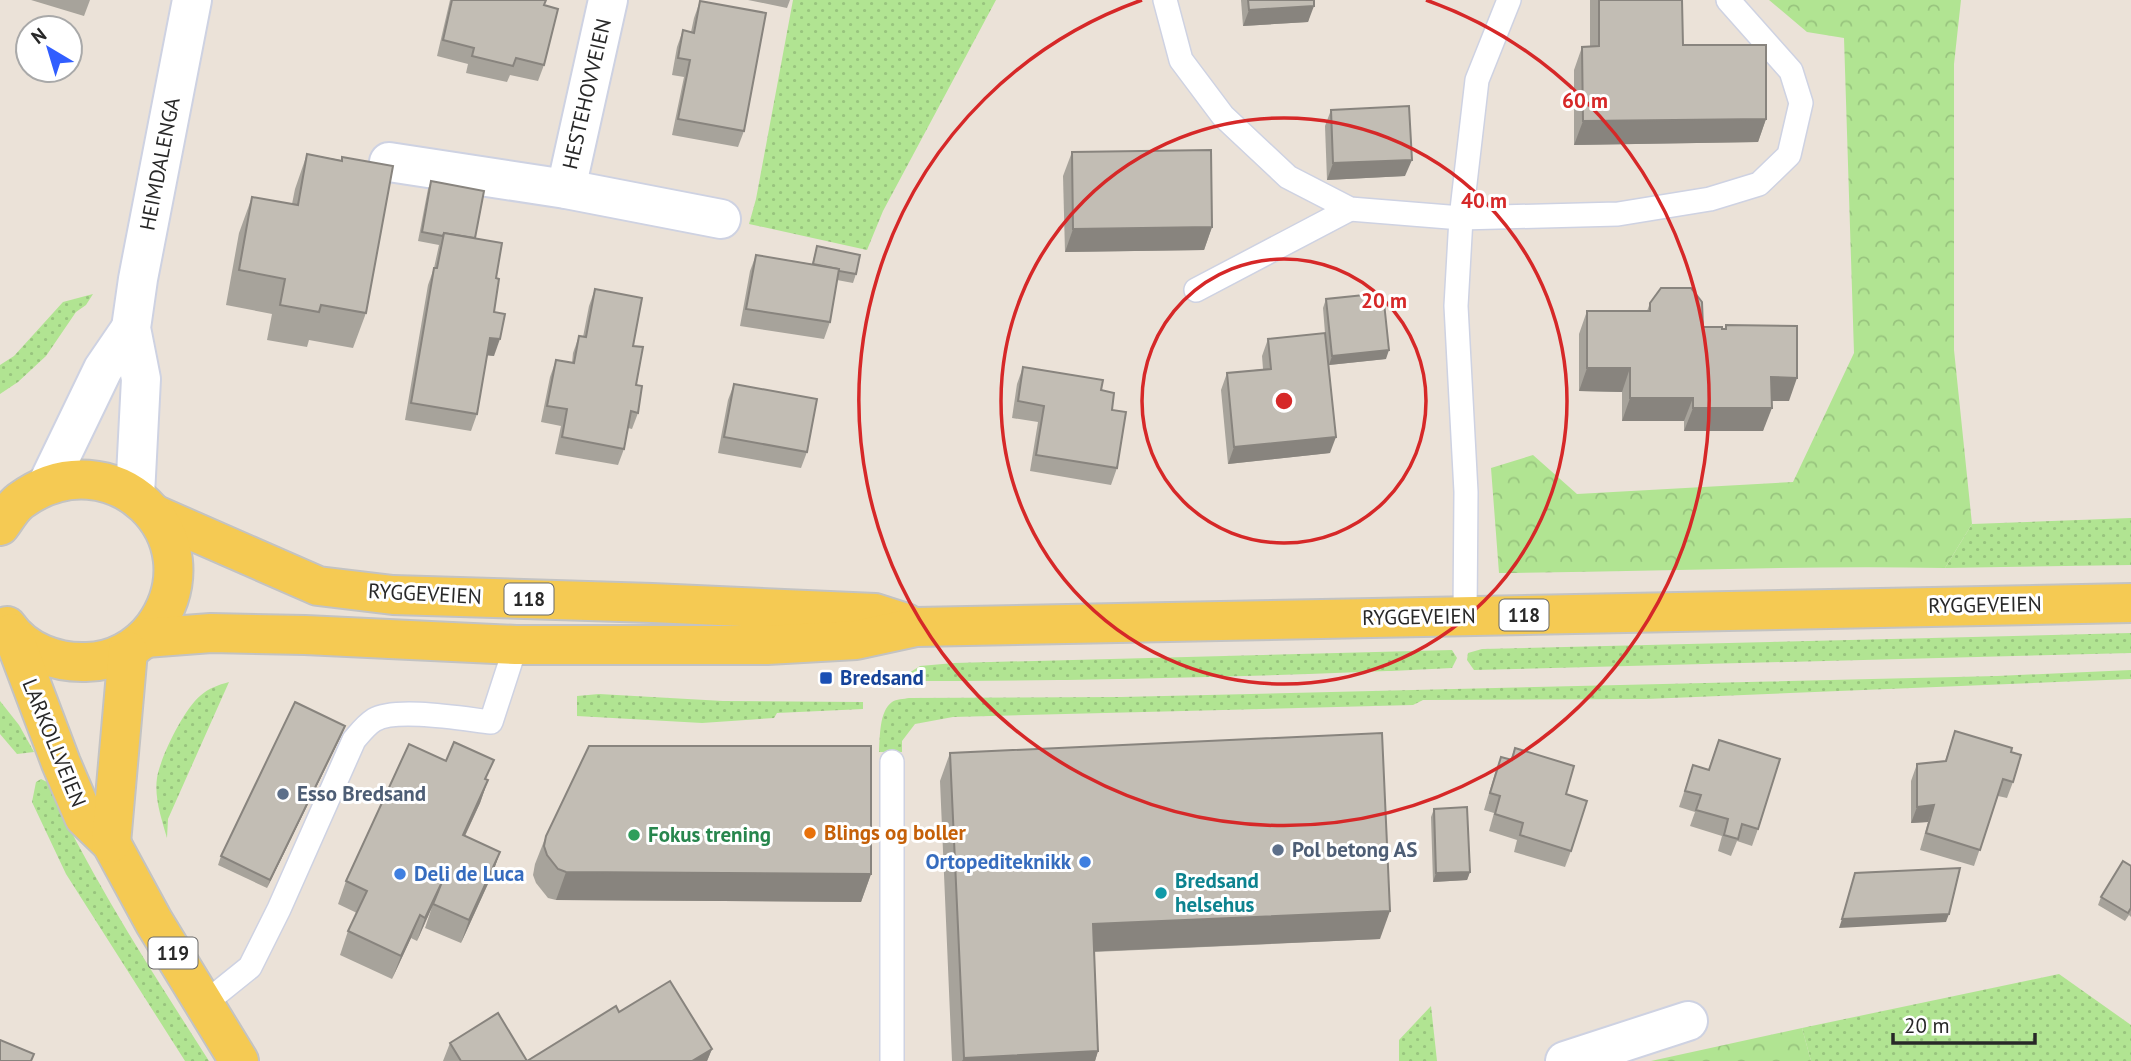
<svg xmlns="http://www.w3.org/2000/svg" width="2131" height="1061" viewBox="0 0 2131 1061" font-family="'PT Sans',sans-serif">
<defs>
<pattern id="grass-dots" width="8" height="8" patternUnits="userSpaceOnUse" patternTransform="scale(1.75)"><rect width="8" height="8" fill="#b1e492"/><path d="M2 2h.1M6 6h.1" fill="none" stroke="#98c47e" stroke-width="1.8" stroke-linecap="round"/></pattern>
<pattern id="forest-crowns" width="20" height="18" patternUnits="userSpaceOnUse" patternTransform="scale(1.75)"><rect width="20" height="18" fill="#b1e492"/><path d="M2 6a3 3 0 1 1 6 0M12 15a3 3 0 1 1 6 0" fill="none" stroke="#98c47e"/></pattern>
</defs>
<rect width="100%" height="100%" fill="#ebe2d8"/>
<g fill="url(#grass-dots)">
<path d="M793,0h203l-113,211 -16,39 -118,-26 7,-25z"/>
<path d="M93,294l-7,11 -10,7 -30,44 -28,26 -18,12v-29l14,-9 49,-54z"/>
<path d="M2131,518v47l-186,3 27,-44z"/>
<path d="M2131,633v20l-657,17 -7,-10 1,-7 14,-4z"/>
<path d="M1452,650l5,8 -5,10c-182,9 -365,13 -547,13l-4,-3 19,-12 34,-3z"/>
<path d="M2131,670v9l-484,20 -224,1 -10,5 -460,12 -38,7 -13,17v11h-23c1,-14 0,-41 13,-50 4,-3 12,-3 17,-4l212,-1 876,-21z"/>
<path d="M229,682l-61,137 -1,19c-5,-18 -13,-40 -10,-60 3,-20 27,-69 43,-82 9,-8 18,-11 29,-14z"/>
<path d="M599,694l124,7 140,1v7l-86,4 -3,5 -72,5 -125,-7v-20z"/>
<path d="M0,701l19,24 15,27 -17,2 -17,-20z"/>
<path d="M41,779l6,3c45,98 104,188 162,279h-24l-119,-187 -34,-72 4,-20z"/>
<path d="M2059,974l72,51v36h-320l-9,-33z"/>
<path d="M1431,1006l6,55h-38v-21z"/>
</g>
<g fill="url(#forest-crowns)">
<path d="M1769,0h192l-7,64v286l18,174 -27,44c-149,-3 -297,4 -446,5l-8,-105 42,-13 44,39 216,-12 61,-129 -10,-315 -37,-6z"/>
<path d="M1802,1028l9,33h-160z"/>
</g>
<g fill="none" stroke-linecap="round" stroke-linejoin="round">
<g stroke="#ced2e2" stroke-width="26">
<g id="lane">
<path d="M1165,0l16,60 42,56 65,61 62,32 111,9 157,-4 92,-15 49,-15 30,-29 12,-52 -10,-32 -63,-71"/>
<path d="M1196,290l154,-81"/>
<path d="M1465,616l1,-124 -10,-186 5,-88 16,-138 32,-80"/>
<path d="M204,1004l46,-37 29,-58 75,-169c6,-7 12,-15 20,-20 22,-13 90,-1 117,2l25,-77"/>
<path d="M892,1061v-299"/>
</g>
</g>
<g stroke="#ced2e2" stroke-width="42">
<g id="street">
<path d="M389,162l177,27 155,30"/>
<path d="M566,189l42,-189"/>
<path d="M47,485l56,-116 28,-41"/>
<path d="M135,495l6,-116 -10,-51 7,-49 54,-279"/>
<path d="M1565,1061l123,-40"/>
</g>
</g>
<g stroke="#c3c3c3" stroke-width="42">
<g id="primary">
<path d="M156,515l162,71 75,9 259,8 223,10 31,10"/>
<path d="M0,526c6,-8 12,-19 20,-25 91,-67 198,36 134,126 -16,21 -41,35 -68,35 -29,1 -61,-10 -79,-36"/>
<path d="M12,633l49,130 23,54 27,26 43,79 85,139"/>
<path d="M145,638l66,-5 94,2 211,10h251l89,-5 60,-13 1215,-24"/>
<path d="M111,843l17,-192"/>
</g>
</g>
<use href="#lane" stroke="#fff" stroke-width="23"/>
<use href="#street" stroke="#fff" stroke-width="38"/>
<use href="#primary" stroke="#f5ca53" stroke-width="38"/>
</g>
<g fill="#a7a39b">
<path d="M31,0h59l-6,16z"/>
<path d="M450,0h96l-2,5v60l-6,16 -28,-6 -3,7 -41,-9 2,-9 -31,-8z"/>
<path d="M748,0h42l-3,8z"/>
<path d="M1241,0h73l-6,22 -65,4z"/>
<path d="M1590,0h92l1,45 83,74 -8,23 -184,3v-75l8,-23 8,-1z"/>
<path d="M700,1l44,130 -6,16 -66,-12 12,-58 -12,-2 5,-28 6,-17 8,2 3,-14z"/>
<path d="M1331,110l74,66 -78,4 -2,-54z"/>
<path d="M1072,152l140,75 -8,23 -139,2 -2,-76z"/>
<path d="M307,154l34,6 25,153 -13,35 -44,-8 -2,7 -40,-7 5,-26 -46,-9 13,-72 13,-36 40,7 3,-15z"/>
<path d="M431,181l44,57 21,40 -2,34v44l-7,-1 -10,59 -6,17 -66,-11 23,-135 6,-17 5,-23 -21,-4 10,-52z"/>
<path d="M817,246l39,28 -3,9 -16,-3 -7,42 -6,17 -84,-13 10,-55 6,-16 56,9z"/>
<path d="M595,289l38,57 5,67 -6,16 -4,-1 -4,21 -6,16 -63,-11 6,-28 -20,-4 9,-45 6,-17 16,3 1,-10 6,-17 4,1 6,-31z"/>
<path d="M1326,299l60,60 -57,6 1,88 -102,11 -7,-74 6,-17 36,-4 -1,-13 6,-17 57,-6 -2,-25z"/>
<path d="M1650,303l53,24 22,2 1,-4 63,76h-18l-8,30h-79v-10h-62v-29l-43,-1v-57l8,-23h60z"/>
<path d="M1023,367l78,23 11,20 5,58 -6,17 -81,-14 8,-49 -26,-4 5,-34z"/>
<path d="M734,384l73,68 -6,16 -83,-15 10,-53z"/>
<path d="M345,726l-3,8 -75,154 -49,-23 3,-9z"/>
<path d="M1955,731l56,21 2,30 -6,16 -9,-2 -24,70 -54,-16 8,-28 -17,1v-42l6,-17 28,-3z"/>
<path d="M1719,740l39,89 -6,17 -15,-5 -6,15 -13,-5 4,-15 -32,-10 5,-14 -16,-5 14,-42 15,5z"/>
<path d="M1515,748l51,46 5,57 -6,16 -51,-15 3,-12 -28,-9 5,-18 -10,-3 11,-37 6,-16 9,3z"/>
<path d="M950,753l430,186 -286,13 4,99 -3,10h-143l-12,-280z"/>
<path d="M486,779l2,1 -8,23 -15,33 35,16 -8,23 -31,68 -36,-15 7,-21 -15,34 -6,-3 -19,41 -52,-24 8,-24 9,-18 -19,-9 8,-23z"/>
<path d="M1434,809l36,63 -3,8 -34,2 -2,-65z"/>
<path d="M546,836l325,38 -10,28 -305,-2 -8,-2 -12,-15 -3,-8 2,-11z"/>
<path d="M2131,866v51l-2,-2 -4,6 -27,-16 3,-8z"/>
<path d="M619,1012l93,37 -5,12h-264l7,-18 77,18z"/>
</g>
<g fill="#88847e">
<path d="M1314,6l-6,16 -65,4 6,-16z"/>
<path d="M1766,119l-8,23 -184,3 9,-24z"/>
<path d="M1412,160l-7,16 -78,4 6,-17z"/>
<path d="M1212,227l-8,23 -139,2 8,-23z"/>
<path d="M490,338l10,1 -6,17 -10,-1z"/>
<path d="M1389,350l-3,9 -57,6 3,-9z"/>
<path d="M1587,368h43l-8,24 -43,-1z"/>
<path d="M1771,377l26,1 -8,23h-26z"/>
<path d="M1630,398h63l-9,23h-62z"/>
<path d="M1693,408h79l-9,23h-79z"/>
<path d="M1336,437l-6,16 -102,11 6,-17z"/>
<path d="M345,726l-3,8 -75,154 3,-8z"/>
<path d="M488,780l-8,23 -26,56 9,-24z"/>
<path d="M1934,805l-6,17 -17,1 6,-16z"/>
<path d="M500,852l-8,23 -31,68 8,-23z"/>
<path d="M566,872l305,2 -10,28 -305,-2z"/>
<path d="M1470,872l-3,8 -34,2 3,-9z"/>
<path d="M442,882l-9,23 -16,36 8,-23z"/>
<path d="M1390,911l-10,28 -298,13 11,-28z"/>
<path d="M1949,914l-3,8 -107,6 3,-9z"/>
<path d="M420,915l-9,23 -19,41 9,-23z"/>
<path d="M712,1049l-5,12h-15z"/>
<path d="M1098,1051l-3,10h-133l2,-3z"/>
</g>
<g fill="#c2bdb4" stroke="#88847e" stroke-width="2">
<path d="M452,0h94l-2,5 14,4 -14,56 -28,-7 -3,8 -41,-10 2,-8 -31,-8z"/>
<path d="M1248,0h66v6l-65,4z"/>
<path d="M1599,0h83l1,45h83v74l-183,2 -1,-74 17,-1z"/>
<path d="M700,1l66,12 -22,118 -66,-12 12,-59 -12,-2 5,-28 11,3z"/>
<path d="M1409,106l3,54 -79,3 -2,-53z"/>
<path d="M1211,150l1,77 -139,2 -1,-77z"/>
<path d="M307,154l35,7v-4l51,9 -27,147 -45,-8 -2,7 -39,-7 5,-26 -46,-9 13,-73 46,8z"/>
<path d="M431,181l53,10 -9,47 -31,-5 -1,3 -21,-4z"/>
<path d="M444,233l58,10 -6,35 3,1 -5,33 11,2 -5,25 -10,-1 -13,76 -66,-11 23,-135h3z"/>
<path d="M817,246l43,9 -4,19 -17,-3v-2l-26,-5z"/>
<path d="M756,255l83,14 -9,53 -84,-13z"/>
<path d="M1661,288h30l11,14 1,25h19v2h4v-4l71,1v52l-26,-1 1,31h-79v-10h-63v-30h-43v-57h63v-8z"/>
<path d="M595,289l47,9 -9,48 10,1 -7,38 6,1 -4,27 -7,-2 -7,38 -62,-12 5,-28 -20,-3 9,-46 18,3 5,-27 7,1z"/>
<path d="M1383,293l6,57 -57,6 -6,-57z"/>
<path d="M1325,333l11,104 -102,10 -7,-74 44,-4 -3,-30z"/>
<path d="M1023,367l80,13 -2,10 13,3 -2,17 14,2 -9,56 -81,-13 8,-49 -26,-5z"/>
<path d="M734,384l83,15 -10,53 -83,-15z"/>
<path d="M295,702l50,24 -75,154 -49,-24z"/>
<path d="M1955,731l57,17 -1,4 10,3 -8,27 -10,-3 -23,71 -54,-17 8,-28 -17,2v-43l29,-3z"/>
<path d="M1382,733l8,178 -297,13 5,127 -134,7 -14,-305z"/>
<path d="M1719,740l61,19 -22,70 -16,-5 -4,15 -14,-4 4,-16 -32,-9 5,-15 -16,-4 8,-26 16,5z"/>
<path d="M454,742l40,18 -9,19 3,1 -25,55 37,17 -31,68 -36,-16 9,-22 -17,36 -5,-3 -19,41 -53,-25 19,-40 -21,-10 63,-137 37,17z"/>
<path d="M589,746h282v128l-305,-2 -8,-3 -11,-14 -3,-9 2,-10z"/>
<path d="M1515,748l59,18 -8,28 21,7 -16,50 -51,-16 3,-12 -28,-9 5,-18 -10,-3 11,-36 11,3z"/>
<path d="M1467,807l3,65 -34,1 -2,-64z"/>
<path d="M2123,861l8,5v42l-3,5 -27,-16z"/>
<path d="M1960,868l-11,46 -107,5 13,-46z"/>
<path d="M670,981l42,68 -20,12h-231l-11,-18 48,-30 29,48 89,-55 3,6z"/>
<path d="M0,1040l34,14 -3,7h-31z"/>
</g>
<g fill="none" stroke="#d62828" stroke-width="3.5">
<circle cx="1284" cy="401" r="142"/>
<circle cx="1284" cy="401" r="283"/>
<path d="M1426 0A425 425 0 1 1 1142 0"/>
</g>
<rect fill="#1a4fb4" stroke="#fff" stroke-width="2.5" x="819" y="671" width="14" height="14" rx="3.5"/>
<g fill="#5c6f8a" stroke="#fff" stroke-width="2.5">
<circle cx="283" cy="794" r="7"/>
<circle cx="1278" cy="850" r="7"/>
</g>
<circle fill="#e8710a" stroke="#fff" stroke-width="2.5" cx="810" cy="833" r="7"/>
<circle fill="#2e9e5b" stroke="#fff" stroke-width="2.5" cx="634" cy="835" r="7"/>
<g fill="#3f7fe0" stroke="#fff" stroke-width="2.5">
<circle cx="1085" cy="862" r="7"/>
<circle cx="400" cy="874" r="7"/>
</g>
<circle fill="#0f9aa8" stroke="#fff" stroke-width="2.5" cx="1161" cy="893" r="7"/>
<g text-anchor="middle" stroke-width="6" stroke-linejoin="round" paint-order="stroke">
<g fill="#fff" stroke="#686868" stroke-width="2">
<rect x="504.5" y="583.5" width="49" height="31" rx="5"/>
<rect x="1499.5" y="599.5" width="49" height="31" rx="5"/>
<rect x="148.5" y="937.5" width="49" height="31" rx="5"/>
</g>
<g font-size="19" font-weight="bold" fill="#282828">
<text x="529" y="606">118</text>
<text x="1524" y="622">118</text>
<text x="173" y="960">119</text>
</g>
<g font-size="21" fill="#282828" stroke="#fff">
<text transform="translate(587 94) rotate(-77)" y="7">HESTEHOVVEIEN</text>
<text transform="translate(160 164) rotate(-79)" y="7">HEIMDALENGA</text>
<text transform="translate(425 594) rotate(3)" y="7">RYGGEVEIEN</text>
<text transform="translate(1985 605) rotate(-1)" y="7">RYGGEVEIEN</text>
<text transform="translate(1419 617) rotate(-1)" y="7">RYGGEVEIEN</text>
<text transform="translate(54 743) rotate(68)" y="7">LARKOLLVEIEN</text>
</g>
<g font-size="21" font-weight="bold" fill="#164399" stroke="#fff" text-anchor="start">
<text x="840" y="685">Bredsand</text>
</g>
<g font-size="21" font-weight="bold" fill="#4e5e75" stroke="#fff" text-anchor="start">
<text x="297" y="801">Esso Bredsand</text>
<text x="1292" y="857">Pol betong AS</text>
</g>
<g font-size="21" font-weight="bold" fill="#c56008" stroke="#fff" text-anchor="start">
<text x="824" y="840">Blings og boller</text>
</g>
<g font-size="21" font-weight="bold" fill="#27864d" stroke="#fff" text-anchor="start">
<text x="648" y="842">Fokus trening</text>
</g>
<g font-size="21" font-weight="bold" fill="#366cbe" stroke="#fff" text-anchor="end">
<text x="1071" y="869">Ortopediteknikk</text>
<text x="414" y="881" text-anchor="start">Deli de Luca</text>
</g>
<g font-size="21" font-weight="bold" fill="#0d838f" stroke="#fff" text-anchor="start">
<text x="1175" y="888">Bredsand<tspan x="1175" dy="24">helsehus</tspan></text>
</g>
</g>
<circle cx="1284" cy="401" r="10" fill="#d62828" stroke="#fff" stroke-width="3.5"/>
<g font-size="21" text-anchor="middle" font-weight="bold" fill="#d62828" stroke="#fff" stroke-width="6" stroke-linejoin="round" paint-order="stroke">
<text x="1585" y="108">60 m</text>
<text x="1484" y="208">40 m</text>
<text x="1384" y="308">20 m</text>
</g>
<g transform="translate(49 49) rotate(322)"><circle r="33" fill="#ffffff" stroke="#a9a9a9" stroke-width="2"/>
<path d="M0-5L12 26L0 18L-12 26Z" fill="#315eff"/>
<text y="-10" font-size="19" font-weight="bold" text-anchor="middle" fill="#282828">N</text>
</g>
<path d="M1893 1033v10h142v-10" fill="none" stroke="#282828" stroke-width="3.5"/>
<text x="1904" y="1033" font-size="21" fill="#282828" stroke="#ffffff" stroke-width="5" paint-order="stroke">20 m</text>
</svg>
